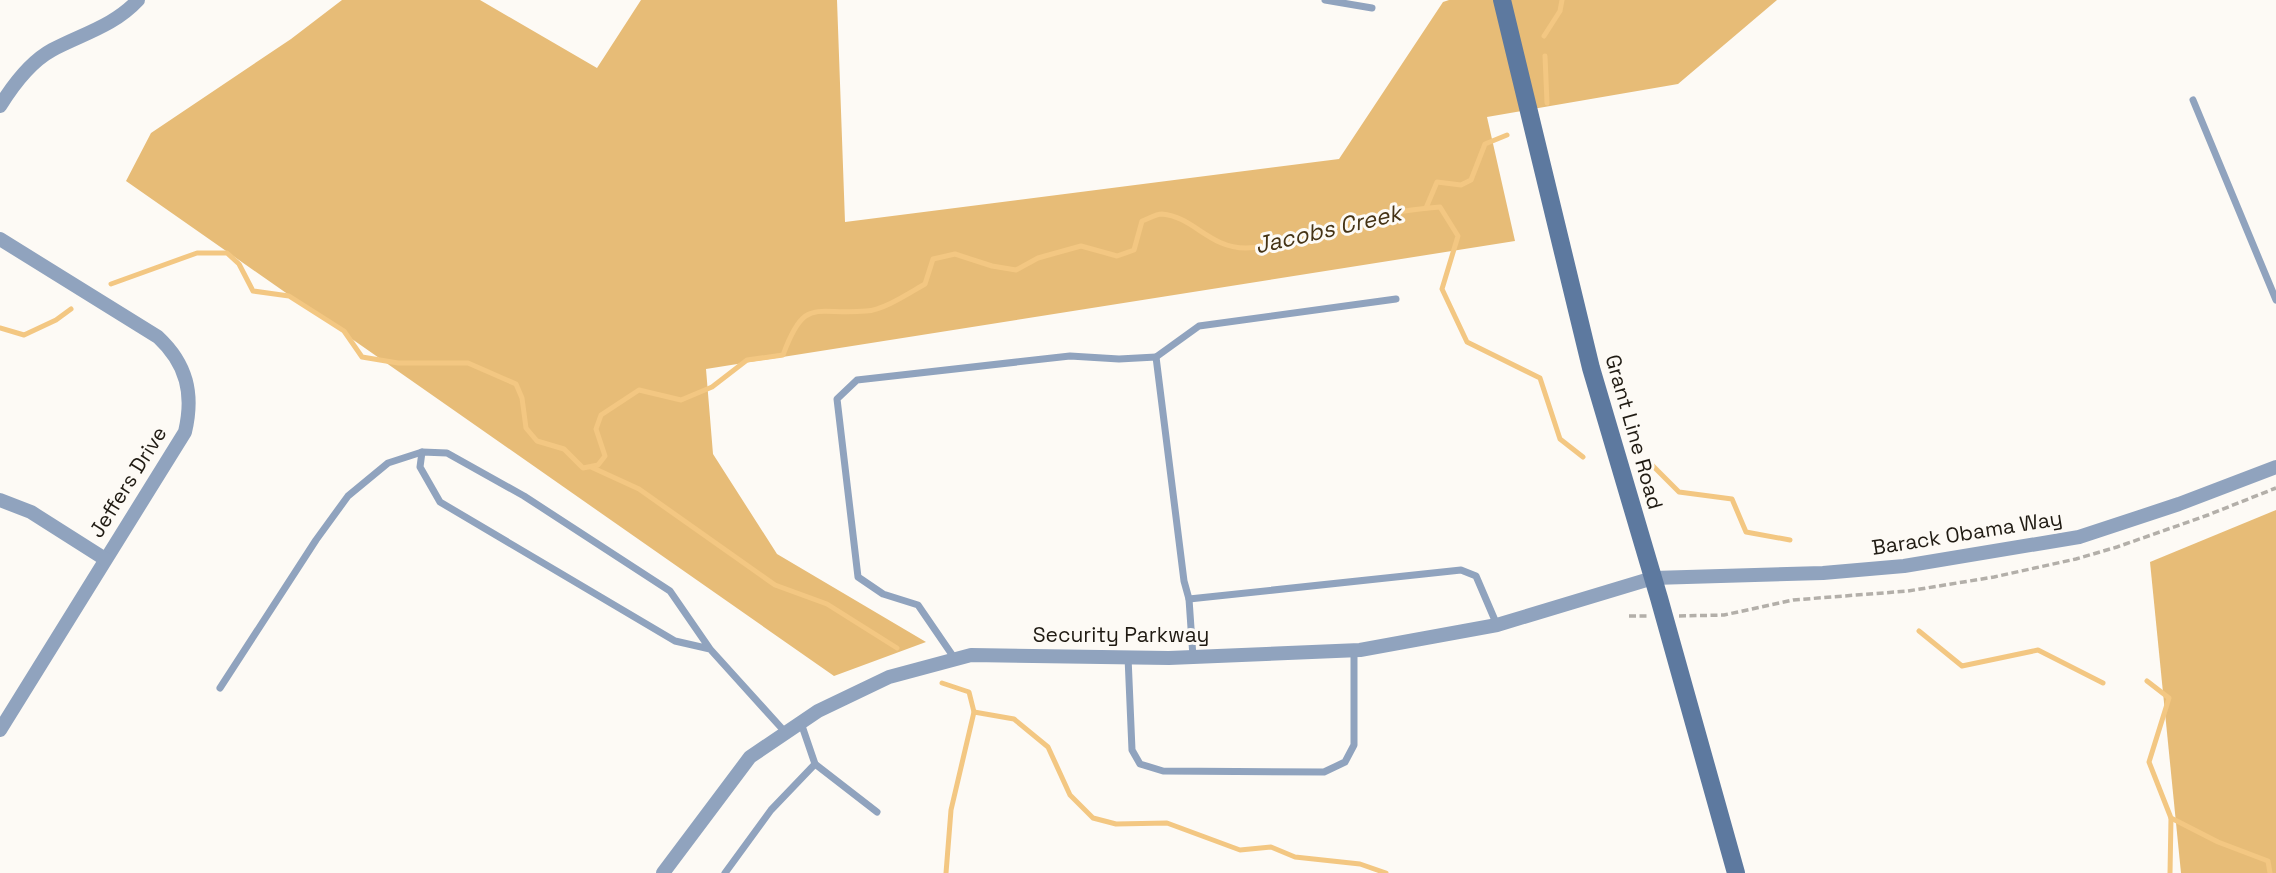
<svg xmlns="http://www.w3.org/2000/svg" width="2276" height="873" viewBox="0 0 2276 873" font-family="'Space Grotesk',sans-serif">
<rect width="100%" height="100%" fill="#fdfaf5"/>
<g fill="#e7bc77">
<path d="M342,0h138l117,68 44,-68h196l8,222 494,-63 104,-157 6,-2h328l-99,84 -191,33 28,124 -809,128 7,85 64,100 149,88 -92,34 -708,-495 25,-48 140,-94z"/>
<path d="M2276,510v363h-95l-31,-311z"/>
</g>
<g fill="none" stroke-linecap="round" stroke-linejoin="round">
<g stroke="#f3c782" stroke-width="5">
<path d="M1544,36l16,-25 2,-11"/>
<path d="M1545,56l2,47"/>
<path d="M1426,208l11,-26 24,3 10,-5 14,-36 22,-9"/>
<path d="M111,284l86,-31h30l12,11 14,27 36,5 55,35 18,26 36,6h70l48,21 6,14 4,30 11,13 27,8 19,19 15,-3 7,-9 -9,-27 5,-14 38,-25 42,10 31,-13 35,-27 36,-5c22,-60 32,-39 83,-44 18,-1 43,-18 59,-27l8,-25 22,-5 37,12 24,4 22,-12 43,-12 36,10 17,-6 8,-29c6,-2 14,-7 20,-7 32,3 47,34 84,34 22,0 40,-10 62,-16 44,-12 87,-22 132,-25l18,29 -16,53 25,53 73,36 20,61 23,18"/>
<path d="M0,328l24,7 32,-15 15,-11"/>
<path d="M1649,462l30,30 53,7 14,33 44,8"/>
<path d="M591,467l48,22 136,96 52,19 70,44"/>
<path d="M1919,631l43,35 76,-16 65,33"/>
<path d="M2147,681l22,17 -20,64 22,56 47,24 50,19 2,12"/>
<path d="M942,683l27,9 5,20 -23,98 -5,63"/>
<path d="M974,712l40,7 34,28 22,48 23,23 23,6 51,-1 73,27 31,-3 24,10 65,7 26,9"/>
<path d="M2170,873l1,-55"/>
</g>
<g stroke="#b3afa9" stroke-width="3.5" stroke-dasharray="7 3.5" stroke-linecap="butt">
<path d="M1629,616h18"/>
<path d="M1679,616l45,-1 69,-15 115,-9 86,-14 82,-18 41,-12 91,-32 68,-27"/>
</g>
<g stroke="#90a3be" stroke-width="7">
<path d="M1325,0l47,8"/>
<path d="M2193,100l83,200"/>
<path d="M1156,357l43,-31 197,-27"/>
<path d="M1189,599l4,58"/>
<path d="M710,649l-40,-58 -146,-95 -77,-43 -25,-1 -2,15 20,35 235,139 35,8 76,84"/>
<path d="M1128,657l4,93 8,14 23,7 161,1 21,-10 9,-17v-94"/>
<path d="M955,659l-37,-54 -35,-11 -25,-17 -21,-178 20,-19 213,-24 49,3 37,-2 28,224 5,18 272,-29 15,6 21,49"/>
<path d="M220,688l96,-148 32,-44 40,-33 34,-11"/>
<path d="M801,723l14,41 62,48"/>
<path d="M725,873l46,-63 44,-46"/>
</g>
<g stroke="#90a3be" stroke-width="14">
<path d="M0,106c13,-21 30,-44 52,-56 30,-16 62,-24 86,-50"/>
<path d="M0,239l158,98c29,27 36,57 27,95l-185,298"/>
<path d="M0,500l31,12 74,47"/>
<path d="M663,873l87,-116 68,-46 71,-34 82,-22 198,3 191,-8 137,-25 156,-47 170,-5 81,-7 175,-29 100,-33 97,-37"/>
</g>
<path stroke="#5d799f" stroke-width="18" d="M1502,0l89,368 68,230 77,275"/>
</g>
<g text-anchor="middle" stroke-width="6" stroke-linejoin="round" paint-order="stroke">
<g font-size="21" fill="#201b13" stroke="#fdfaf5">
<text transform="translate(1634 432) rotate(74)" y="7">Grant Line Road</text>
<text transform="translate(128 482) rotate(-58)" y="7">Jeffers Drive</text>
<text transform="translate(1967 533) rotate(-9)" y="7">Barack Obama Way</text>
<text x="1121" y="642">Security Parkway</text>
</g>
<g font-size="23" font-style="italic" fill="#453315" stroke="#fdfaf5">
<text transform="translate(1328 229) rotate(-13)" y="8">Jacobs Creek</text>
</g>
</g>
</svg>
